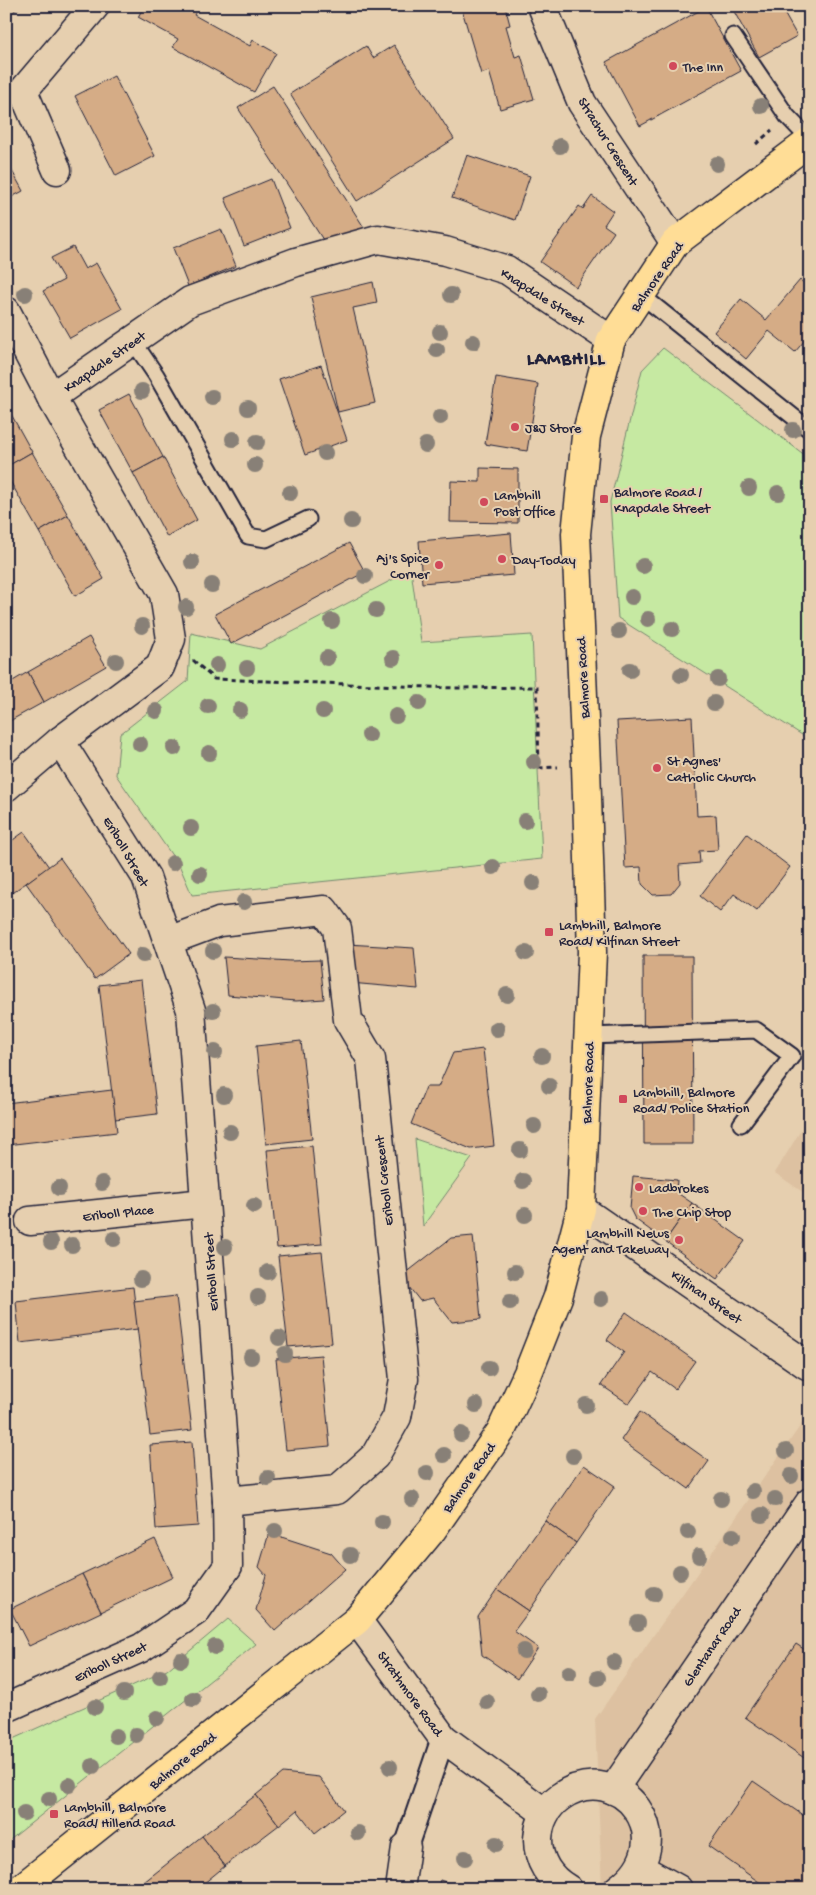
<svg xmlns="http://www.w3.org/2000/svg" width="816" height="1895" viewBox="0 0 816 1895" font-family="'Gochi Hand',sans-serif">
<rect width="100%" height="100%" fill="#e6cfaf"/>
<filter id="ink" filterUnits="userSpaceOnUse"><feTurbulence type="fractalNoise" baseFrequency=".02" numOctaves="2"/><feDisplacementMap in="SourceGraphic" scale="10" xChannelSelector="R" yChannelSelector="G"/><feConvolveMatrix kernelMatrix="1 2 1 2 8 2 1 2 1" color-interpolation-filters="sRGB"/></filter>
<g filter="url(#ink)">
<g fill="#ddc1a1">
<path d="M810,1115v82l-35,-24z"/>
<path d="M810,1412v477h-208l-7,-170z"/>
</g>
<g fill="#c6e9a2" stroke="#74866e">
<path d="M663,348l147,111v281l-192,-122 -8,-116 32,-132z"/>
<path d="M411,570l10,72 111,-7 10,224 -350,36 -12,-28 -64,-92 4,-41 68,-53 3,-48 69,16z"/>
<path d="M415,1139l57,19 -49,68z"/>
<path d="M228,1619l28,25 -250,199v-101l161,-72z"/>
</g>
<g fill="#d5ac86" stroke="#22223b">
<path d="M7,6h16l-13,7z"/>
<path d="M144,6h55l-5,9 56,31 3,-6 23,13 -22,39 -81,-45 5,-8 -40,-22z"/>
<path d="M476,6h29l5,19 -4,1 9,31 6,-2 13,44 -34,10 -11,-38 -8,3 -19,-64z"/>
<path d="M731,6h49l17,30 -38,21z"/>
<path d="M706,7l35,64 -101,55 -34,-64z"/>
<path d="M394,45l60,94 -97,62 -67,-107 76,-48 7,12z"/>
<path d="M114,76l41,80 -39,20 -41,-80z"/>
<path d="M273,86l94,146 -40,14 -89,-138z"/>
<path d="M467,155l63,21 -15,44 -63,-22z"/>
<path d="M6,160l17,31 -17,9z"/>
<path d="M271,179l19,49 -46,18 -19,-48z"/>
<path d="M592,196l21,15 -9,14 10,7 -38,55 -36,-25 39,-56 4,3z"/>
<path d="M221,229l15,37 -48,20 -15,-38z"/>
<path d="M73,247l12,22 11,-6 26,46 -52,29 -27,-47 21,-11 -13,-22z"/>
<path d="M800,280l10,8v46l-15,18 -26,-21 -23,28 -32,-27 27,-33 25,21z"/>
<path d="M373,282l4,21 -24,5 22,95 -37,9 -27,-115z"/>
<path d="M321,365l26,75 -42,15 -26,-76z"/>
<path d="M496,377l42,7 -11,67 -42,-7z"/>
<path d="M129,394l34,63 -30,16 -34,-63z"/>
<path d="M6,405l26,47 -26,15z"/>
<path d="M32,452l36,63 -29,17 -33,-58v-7z"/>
<path d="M163,457l34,63 -30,17 -34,-64z"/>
<path d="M480,468l38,1v54l-68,-1 1,-41 29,1z"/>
<path d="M68,515l36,64 -29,17 -36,-64z"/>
<path d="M511,533l3,42 -92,8 -3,-42z"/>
<path d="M349,543l16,29 -134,72 -16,-30z"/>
<path d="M89,637l17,29 -62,36 -16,-30z"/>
<path d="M28,672l16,30 -38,21v-38z"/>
<path d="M692,717l5,99 19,-1 2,35 -19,1 1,12 -21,2 1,18 -9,11 -18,1 -11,-11 -1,-17 -16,1 -8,-147z"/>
<path d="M24,832l25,35 -43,30v-52z"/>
<path d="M747,834l43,33 -33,44 -23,-17 -14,18 -20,-16z"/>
<path d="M60,858l69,96 -34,25 -69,-96z"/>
<path d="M347,944l67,4 4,41 -68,-6z"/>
<path d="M643,956h49l1,188h-49z"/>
<path d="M224,957l67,4 29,-1 4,39 -28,2 -68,-6z"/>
<path d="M141,980l16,134 -42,5 -16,-134z"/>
<path d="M301,1041l11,98 -46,5 -10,-98z"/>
<path d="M483,1049l11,97 -23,3 -60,-25 15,-37h12l15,-34z"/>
<path d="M112,1090l5,42 -111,13v-42z"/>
<path d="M312,1146l10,98 -45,4 -10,-98z"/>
<path d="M633,1176l44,4 -1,12 16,11 -27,38 -30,-22 -5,-10z"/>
<path d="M692,1203l53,38 -28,38 -52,-38z"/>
<path d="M473,1236l8,83 -29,3 -19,-24 -13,3 -19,-24 50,-39z"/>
<path d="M322,1252l10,91 -44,4 -10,-91z"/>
<path d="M133,1287l5,42 -118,14 -4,-42z"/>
<path d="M176,1296l16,134 -42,5 -16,-134z"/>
<path d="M626,1312l69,49 -20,28 -23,-17 -23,32 -28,-19 23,-33 -17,-12z"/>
<path d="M321,1355l9,91 -44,4 -10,-91z"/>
<path d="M640,1412l69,49 -20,28 -68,-49z"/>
<path d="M192,1442l6,84 -42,3 -6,-84z"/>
<path d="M584,1465l31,21 -39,57 -31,-22z"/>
<path d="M545,1521l31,22 -47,68 -32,-22z"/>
<path d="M269,1533l62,20 14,16 -70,62 -19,-21 10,-35 -7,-8z"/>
<path d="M155,1539l18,38 -72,35 -19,-38z"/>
<path d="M82,1574l19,38 -72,34 -19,-37z"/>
<path d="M497,1589l32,22 -15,20 24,17 -21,31 -35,-24 -4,-38z"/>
<path d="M796,1644l14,9v109l-65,-45z"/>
<path d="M283,1773l36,4 25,33 -29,23 -18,-23 -18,15 -23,-30z"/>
<path d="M753,1781l57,39v69h-41l-61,-43z"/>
<path d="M256,1795l23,30 -54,41 -23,-30z"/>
<path d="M202,1836l23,30 -28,23h-48l-5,-7z"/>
<path d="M440,1880l25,9h-28z"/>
</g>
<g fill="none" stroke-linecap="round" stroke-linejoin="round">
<g stroke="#22223b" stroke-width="19">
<g id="service">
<path d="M733,36l54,80 23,24"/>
<path d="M641,295l169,135"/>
<path d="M133,341l23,34 92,161 18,3 42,-20"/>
<path d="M589,1036l167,-6 36,26 -51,68"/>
</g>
</g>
<g stroke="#22223b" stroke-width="26">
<path id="pedestrian" d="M406,1847l37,-109"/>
</g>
<g stroke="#22223b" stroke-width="31">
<g id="minor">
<path d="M542,6l40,97 93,140"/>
<path d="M57,170l-34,-79 72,-85"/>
<path d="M6,311l45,86 113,197 7,45 -11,28 -100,74 -54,46"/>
<path d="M51,397l139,-96 106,-39 82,-23 67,12 62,19 104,70"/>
<path d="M168,941l51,-19 105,-12 13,18 11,92 23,39 33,320 -7,38 -22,39 -38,34 -110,11"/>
<path d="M581,1209l226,156"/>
<path d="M30,1221l175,-18"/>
<path d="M357,1620l86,118 102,75"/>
<path d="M6,1708l135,-60 55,-37 32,-45 -1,-65 -36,-491 -45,-133 -86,-136"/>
<path d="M613,1790l197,-288"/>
<path d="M640,1868l38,21"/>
<path d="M400,1889l6,-42"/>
<path d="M568,1889c-19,-11 -30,-28 -30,-50 1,-16 8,-32 22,-42 58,-42 127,42 58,92"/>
</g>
</g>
<g stroke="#22223b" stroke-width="31">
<path id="primary" d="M20,1889l337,-269 75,-90 69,-99 27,-58 30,-76 23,-88 11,-257 -6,-186 -10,-232 10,-98 25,-96 64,-97 135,-102"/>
</g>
<g stroke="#22223b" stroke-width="3" stroke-dasharray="5 4" stroke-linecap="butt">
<path d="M756,144l16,-14"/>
<path d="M193,660l21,19 241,9 82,-1 2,81 19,-1"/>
</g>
<use href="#service" stroke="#e6cfaf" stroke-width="15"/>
<use href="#pedestrian" stroke="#e6cfaf" stroke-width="22"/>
<use href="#minor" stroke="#e6cfaf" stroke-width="28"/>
<use href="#primary" stroke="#ffdd96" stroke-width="28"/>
</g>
<g fill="#888077">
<circle cx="761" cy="106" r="8"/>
<circle cx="560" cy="146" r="8"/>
<circle cx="717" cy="164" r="8"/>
<circle cx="25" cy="294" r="8"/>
<circle cx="451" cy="295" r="8"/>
<circle cx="440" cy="332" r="8"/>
<circle cx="473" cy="342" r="8"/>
<circle cx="437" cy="350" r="8"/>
<circle cx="142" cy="391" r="8"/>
<circle cx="212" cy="397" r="8"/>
<circle cx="248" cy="408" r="8"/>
<circle cx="440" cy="417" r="8"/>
<circle cx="793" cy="430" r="8"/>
<circle cx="233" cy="439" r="8"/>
<circle cx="257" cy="442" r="8"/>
<circle cx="426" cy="445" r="8"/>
<circle cx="325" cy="453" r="8"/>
<circle cx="255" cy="465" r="8"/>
<circle cx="749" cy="488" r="8"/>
<circle cx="290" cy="493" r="8"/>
<circle cx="778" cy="493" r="8"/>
<circle cx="351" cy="521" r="8"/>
<circle cx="192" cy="562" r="8"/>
<circle cx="643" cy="566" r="8"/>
<circle cx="365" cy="576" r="8"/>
<circle cx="212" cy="585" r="8"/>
<circle cx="632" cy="597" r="8"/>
<circle cx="186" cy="607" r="8"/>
<circle cx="376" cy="610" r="8"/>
<circle cx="648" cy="619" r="8"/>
<circle cx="332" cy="621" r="8"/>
<circle cx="142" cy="626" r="8"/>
<circle cx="672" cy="629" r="8"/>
<circle cx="619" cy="631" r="8"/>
<circle cx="327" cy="658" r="8"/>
<circle cx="393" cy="658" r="8"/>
<circle cx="116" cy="661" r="8"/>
<circle cx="217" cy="665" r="8"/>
<circle cx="247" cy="668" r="8"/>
<circle cx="630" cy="670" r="8"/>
<circle cx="681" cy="675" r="8"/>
<circle cx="718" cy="679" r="8"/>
<circle cx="419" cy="703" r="8"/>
<circle cx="714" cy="703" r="8"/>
<circle cx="208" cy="706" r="8"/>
<circle cx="240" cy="710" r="8"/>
<circle cx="156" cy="711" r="8"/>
<circle cx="323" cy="711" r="8"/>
<circle cx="396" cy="716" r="8"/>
<circle cx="369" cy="735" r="8"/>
<circle cx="140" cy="744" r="8"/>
<circle cx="174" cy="748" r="8"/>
<circle cx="209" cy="753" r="8"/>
<circle cx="534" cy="762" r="8"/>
<circle cx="525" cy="821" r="8"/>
<circle cx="191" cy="828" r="8"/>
<circle cx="173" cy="863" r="8"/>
<circle cx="493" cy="867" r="8"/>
<circle cx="200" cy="874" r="8"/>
<circle cx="533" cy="883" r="8"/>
<circle cx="244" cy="902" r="8"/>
<circle cx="213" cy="951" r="8"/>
<circle cx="526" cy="953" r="8"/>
<circle cx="143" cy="955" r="8"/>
<circle cx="507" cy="995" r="8"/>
<circle cx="213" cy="1011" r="8"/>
<circle cx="497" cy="1029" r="8"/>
<circle cx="215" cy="1052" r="8"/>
<circle cx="542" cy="1056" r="8"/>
<circle cx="549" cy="1086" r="8"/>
<circle cx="224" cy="1095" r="8"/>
<circle cx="534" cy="1126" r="8"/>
<circle cx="230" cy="1132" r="8"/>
<circle cx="520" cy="1150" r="8"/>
<circle cx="523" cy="1181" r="8"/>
<circle cx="102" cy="1183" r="8"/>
<circle cx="59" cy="1188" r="8"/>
<circle cx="254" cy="1206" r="8"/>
<circle cx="525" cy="1215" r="8"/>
<circle cx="114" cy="1239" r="8"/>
<circle cx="51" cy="1242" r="8"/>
<circle cx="72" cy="1245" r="8"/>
<circle cx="225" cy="1247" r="8"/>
<circle cx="268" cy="1272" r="8"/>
<circle cx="515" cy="1272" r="8"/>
<circle cx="141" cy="1279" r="8"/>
<circle cx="258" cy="1297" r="8"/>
<circle cx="601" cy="1299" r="8"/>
<circle cx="510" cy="1302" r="8"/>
<circle cx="279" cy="1338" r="8"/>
<circle cx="285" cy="1354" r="8"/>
<circle cx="251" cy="1357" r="8"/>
<circle cx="489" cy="1368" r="8"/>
<circle cx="476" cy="1405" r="8"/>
<circle cx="586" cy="1405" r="8"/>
<circle cx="461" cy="1434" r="8"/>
<circle cx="786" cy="1451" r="8"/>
<circle cx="444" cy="1455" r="8"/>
<circle cx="573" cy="1456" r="8"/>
<circle cx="427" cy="1473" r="8"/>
<circle cx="791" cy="1476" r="8"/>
<circle cx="268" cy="1478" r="8"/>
<circle cx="753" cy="1491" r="8"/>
<circle cx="412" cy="1499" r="8"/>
<circle cx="721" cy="1499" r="8"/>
<circle cx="775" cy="1499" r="8"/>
<circle cx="762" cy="1515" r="8"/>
<circle cx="382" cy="1522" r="8"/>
<circle cx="275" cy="1531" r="8"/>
<circle cx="688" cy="1532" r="8"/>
<circle cx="733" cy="1536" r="8"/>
<circle cx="350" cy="1555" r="8"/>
<circle cx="699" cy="1556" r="8"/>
<circle cx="680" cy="1572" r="8"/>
<circle cx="654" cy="1594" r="8"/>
<circle cx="638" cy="1623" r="8"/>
<circle cx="215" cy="1647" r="8"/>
<circle cx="524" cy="1651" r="8"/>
<circle cx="181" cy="1660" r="8"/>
<circle cx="614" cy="1662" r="8"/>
<circle cx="569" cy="1673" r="8"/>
<circle cx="160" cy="1677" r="8"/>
<circle cx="598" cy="1678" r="8"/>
<circle cx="124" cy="1693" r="8"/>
<circle cx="538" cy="1694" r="8"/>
<circle cx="193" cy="1699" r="8"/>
<circle cx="487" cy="1702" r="8"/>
<circle cx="95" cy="1707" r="8"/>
<circle cx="157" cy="1718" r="8"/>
<circle cx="136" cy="1735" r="8"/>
<circle cx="116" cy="1736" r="8"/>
<circle cx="93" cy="1766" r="8"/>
<circle cx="390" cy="1767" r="8"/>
<circle cx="69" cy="1785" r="8"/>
<circle cx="49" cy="1799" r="8"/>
<circle cx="24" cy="1813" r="8"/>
<circle cx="358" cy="1833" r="8"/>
<circle cx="496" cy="1844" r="8"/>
<circle cx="465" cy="1858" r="8"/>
</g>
</g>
<g fill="#d1495b" stroke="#e6cfaf" stroke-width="2">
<circle cx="673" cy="66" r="5"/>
<circle cx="515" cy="427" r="5"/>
<rect x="599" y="494" width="10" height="10" rx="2.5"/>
<circle cx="484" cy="502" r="5"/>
<circle cx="502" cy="559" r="5"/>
<circle cx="439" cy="565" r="5"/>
<circle cx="657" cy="768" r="5"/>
<rect x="544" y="927" width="10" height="10" rx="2.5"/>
<rect x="618" y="1094" width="10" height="10" rx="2.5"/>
<circle cx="639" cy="1187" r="5"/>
<circle cx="643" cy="1211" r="5"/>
<circle cx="679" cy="1240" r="5"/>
<rect x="49" y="1809" width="10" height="10" rx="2.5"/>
</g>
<g text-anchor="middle" stroke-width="4" stroke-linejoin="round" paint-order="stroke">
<g font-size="14" fill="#22223b" stroke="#e6cfaf" text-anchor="start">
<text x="683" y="71">The Inn</text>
<text x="525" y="432">J&amp;J Store</text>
<text x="614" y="496">Balmore Road /<tspan x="614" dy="16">Knapdale Street</tspan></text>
<text x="494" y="499">Lambhill<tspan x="494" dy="16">Post Office</tspan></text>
<text x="429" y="562" text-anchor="end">Aj's Spice<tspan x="429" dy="16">Corner</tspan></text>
<text x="512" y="564">Day-Today</text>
<text x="667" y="765">St Agnes'<tspan x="667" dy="16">Catholic Church</tspan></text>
<text x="559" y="929">Lambhill, Balmore<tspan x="559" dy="16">Road/ Kilfinan Street</tspan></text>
<text x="633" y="1096">Lambhill, Balmore<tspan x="633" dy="16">Road/ Police Station</tspan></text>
<text x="649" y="1192">Ladbrokes</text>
<text x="653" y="1216">The Chip Stop</text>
<text x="669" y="1237" text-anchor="end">Lambhill News<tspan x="669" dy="16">Agent and Takeway</tspan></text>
<text x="64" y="1811">Lambhill, Balmore<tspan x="64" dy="16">Road/ Hillend Road</tspan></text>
</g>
<g font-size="14" fill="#22223b" stroke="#e6cfaf">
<text transform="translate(609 141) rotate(58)" y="5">Strachur Crescent</text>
<text transform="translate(656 276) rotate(-55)" y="5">Balmore Road</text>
<text transform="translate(543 296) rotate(32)" y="5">Knapdale Street</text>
<text transform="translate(104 361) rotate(-35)" y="5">Knapdale Street</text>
<text transform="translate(582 678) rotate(-93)" y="5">Balmore Road</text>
<text transform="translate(127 851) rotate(60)" y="5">Eriboll Street</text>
<text transform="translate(587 1083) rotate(-88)" y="5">Balmore Road</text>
<text transform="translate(383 1181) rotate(-96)" y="5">Eriboll Crescent</text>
<text transform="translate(118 1212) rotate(-6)" y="5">Eriboll Place</text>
<text transform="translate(210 1272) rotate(-94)" y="5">Eriboll Street</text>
<text transform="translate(707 1296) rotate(35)" y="5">Kilfinan Street</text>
<text transform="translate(468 1477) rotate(-55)" y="5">Balmore Road</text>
<text transform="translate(711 1646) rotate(-56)" y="5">Glentanar Road</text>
<text transform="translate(110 1661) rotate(-25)" y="5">Eriboll Street</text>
<text transform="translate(411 1693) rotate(54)" y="5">Strathmore Road</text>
<text transform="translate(182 1760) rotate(-39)" y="5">Balmore Road</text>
</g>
<g font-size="19" font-weight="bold" letter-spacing="1" fill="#22223b" stroke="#e6cfaf">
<text x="566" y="364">LAMBHILL</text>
</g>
</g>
<rect width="816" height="1895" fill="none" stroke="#e6cfaf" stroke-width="25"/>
<rect x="12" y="12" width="791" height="1870" fill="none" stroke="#22223b" stroke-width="2" filter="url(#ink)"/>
</svg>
